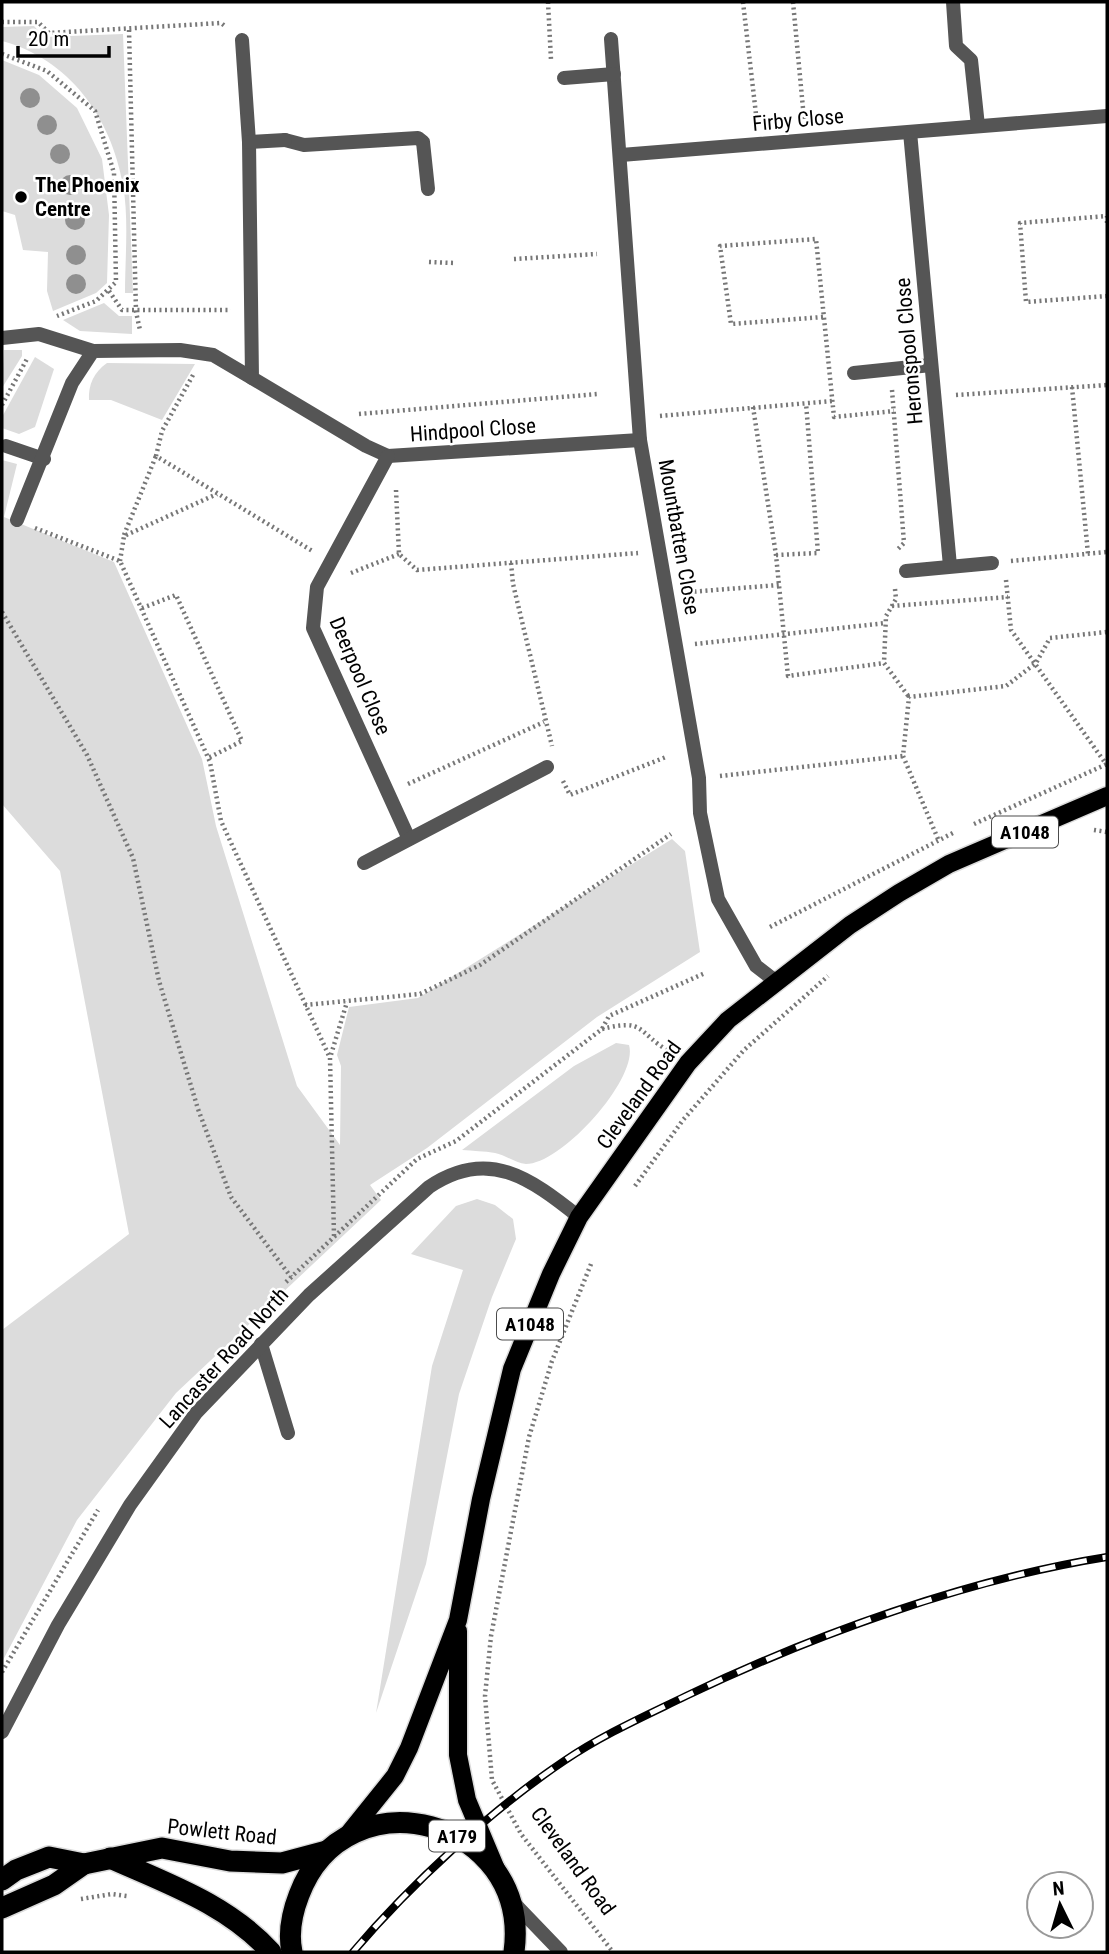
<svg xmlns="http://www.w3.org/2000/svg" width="1109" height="1954" viewBox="0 0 1109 1954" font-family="'Roboto Condensed',sans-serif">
<rect width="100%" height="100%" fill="#fff"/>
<g fill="#dcdcdc">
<path d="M34,26l10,11 79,-3 10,259h-8c0,-35 4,-74 -2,-108 -12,-68 -54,-126 -121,-144v-14z"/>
<path d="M2,60l37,15 38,33 25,51 7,56 -2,68 -11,10 -43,18 -6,-20 1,-39 -25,-2 -8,-35 -13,-4z"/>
<path d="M104,303l15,13h13v18l-52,-3 -17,-11z"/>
<path d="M4,350h18v6l-20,32z"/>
<path d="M35,357l19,12 -19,58 -16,7 -17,-6v-11z"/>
<path d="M107,363l88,1 -33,56 -51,-20h-22c-1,-15 5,-28 18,-37z"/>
<path d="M2,460l15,4 -13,53 110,45 88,197 14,67 81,260 43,59 1,-79 -4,-11 12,-48 69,-9 254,-159 13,12 15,101 -103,65 -170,131 -57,37 11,15 -205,193 -99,127 -75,142v-332l127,-96 -69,-363 -58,-67z"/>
<path d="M616,1043l13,2c10,33 -67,119 -103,119 -10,-1 -21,-9 -31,-11 -11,-2 -22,-2 -33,-3l112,-84z"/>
<path d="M477,1199l18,6 18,14 3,20 -24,58 -33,97 -33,170 -50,149 56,-347 31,-96 -52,-16 45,-48z"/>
</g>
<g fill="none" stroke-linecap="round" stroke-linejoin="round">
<g stroke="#dbdbdb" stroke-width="21">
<g id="primary">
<path d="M458,1631v124l9,45 29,69"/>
<path d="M346,1837l49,-61 14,-28 49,-128 23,-121 31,-130 39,-95 28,-57 109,-154 40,-43 122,-95 49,-32 50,-29 158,-68"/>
</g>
</g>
<g stroke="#dbdbdb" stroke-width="24">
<g id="highway">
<path d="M110,1858c58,26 117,46 161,94"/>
<path d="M2,1880l14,-10 33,-13 35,7 78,-16 68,13 52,2 45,-12"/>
<path d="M2,1908l52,-23 30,-21"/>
<path d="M292,1952c-4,-19 0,-39 7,-57 47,-125 233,-76 215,57"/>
</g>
</g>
<g stroke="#777" stroke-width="4.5" stroke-dasharray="2 3.5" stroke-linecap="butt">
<path d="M548,2l3,58"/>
<path d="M743,2l14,121"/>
<path d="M793,2l11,117"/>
<path d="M2,22h36l11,11 172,-10 4,3"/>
<path d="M129,30l7,282 4,18"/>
<path d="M2,54l45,17 48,40 19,62 2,109 -20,19 -39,15"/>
<path d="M1107,223v-7l-87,7 6,79 81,-6"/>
<path d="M514,259l83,-5"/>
<path d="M429,262l26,1"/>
<path d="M109,291l13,19h109"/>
<path d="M823,317l-92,7 -11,-78 96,-7 18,178 60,-6"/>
<path d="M193,375l-31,56 -6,25 158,96"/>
<path d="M1072,387l16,167"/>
<path d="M892,390l12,153 -7,7"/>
<path d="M956,395l151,-10"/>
<path d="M2,405l26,-48"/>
<path d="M753,407l23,148 12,121 96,-13"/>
<path d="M359,414l239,-20"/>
<path d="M660,416l172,-15"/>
<path d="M396,490l3,64 18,16 221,-17"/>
<path d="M35,528l85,33 90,201 11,59 109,237"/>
<path d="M124,535l32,-79"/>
<path d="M776,555l42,-2 -12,-150"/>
<path d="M120,561l4,-25 93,-42"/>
<path d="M1011,561l96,-9"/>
<path d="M511,563l2,21 39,162"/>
<path d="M351,573l48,-19"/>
<path d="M1006,580l5,50 95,134"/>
<path d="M895,589l1,10 -10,17 -2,47 25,34"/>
<path d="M689,592l90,-7"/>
<path d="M892,606l116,-9"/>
<path d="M142,608l34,-13 66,146 -34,17"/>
<path d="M2,612l85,143 46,103 26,123 39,128 33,88 60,80"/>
<path d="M695,644l191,-21"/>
<path d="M720,776l183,-20"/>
<path d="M563,781l7,14 96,-38"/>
<path d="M408,784l136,-62"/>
<path d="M974,824l133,-60"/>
<path d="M1094,830l13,2"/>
<path d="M938,839l-35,-83 6,-59 97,-11 30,-23 14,-25 57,-6"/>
<path d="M770,927l183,-94"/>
<path d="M305,1005l115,-11 60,-29 191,-131"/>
<path d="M602,1029c44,-11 34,3 68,23"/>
<path d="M635,1186l48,-66 61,-70 84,-74"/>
<path d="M334,1236l-4,-178 17,-56"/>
<path d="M591,1264l-39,97 -23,76 -38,199 -6,60 7,84 29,54 92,118"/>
<path d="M286,1282l131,-123 39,-18 146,-112 7,-13 96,-43"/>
<path d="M2,1672l96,-162"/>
<path d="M81,1899l31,-5 15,2"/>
</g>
<g stroke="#555" stroke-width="14">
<path d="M285,140l19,5 114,-7 5,4 5,47"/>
<path d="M2,338l37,-4 54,17"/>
<path d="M261,1344l27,89"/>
<path d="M512,1901l49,51"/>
</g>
<g stroke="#555" stroke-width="14">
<path d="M953,2l3,44 15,14 7,66"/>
<path d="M611,39l29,401 59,338 1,35 18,86 38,67 22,17"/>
<path d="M242,40l7,102 3,236 114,68 22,10 252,-16"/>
<path d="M564,78l50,-4"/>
<path d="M910,132l40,434"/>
<path d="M249,142l36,-2"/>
<path d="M621,155l486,-39"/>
<path d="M854,373l77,-8"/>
<path d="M6,446l38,13"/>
<path d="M388,456l-71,131 -4,41 96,211"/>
<path d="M17,520l55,-137 21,-32 87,-1 33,5 39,23"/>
<path d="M906,571l86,-8"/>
<path d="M364,863l183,-96"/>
<path d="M2,1732l56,-107 72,-120 66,-92 113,-118 120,-108c59,-40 101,-9 150,30"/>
</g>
<use href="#primary" stroke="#000" stroke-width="18"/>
<use href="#highway" stroke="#000" stroke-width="21"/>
<g stroke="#000" stroke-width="8">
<path id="rail" d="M353,1952c57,-67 138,-142 211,-191 38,-26 81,-45 122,-65 127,-61 282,-117 421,-139"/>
</g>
<use href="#rail" stroke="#fff" stroke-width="5" stroke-dasharray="16" stroke-linecap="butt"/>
</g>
<g fill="#8f8f8f">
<circle cx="30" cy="98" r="10"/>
<circle cx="47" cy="125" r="10"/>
<circle cx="60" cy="154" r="10"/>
<circle cx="70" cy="185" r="10"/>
<circle cx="75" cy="220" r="10"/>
<circle cx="76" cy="255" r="10"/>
<circle cx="76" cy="284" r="10"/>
</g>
<circle fill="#000" stroke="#fff" stroke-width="2.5" cx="21" cy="197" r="7"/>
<g text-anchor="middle" stroke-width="5" stroke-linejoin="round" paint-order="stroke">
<g fill="#fff" stroke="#4c4c4c" stroke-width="2">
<rect x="992" y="816.5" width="66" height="31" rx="5"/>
<rect x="497" y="1308.5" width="66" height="31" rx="5"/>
<rect x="429" y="1820.5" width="56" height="31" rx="5"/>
</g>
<g font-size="19" font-weight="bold" fill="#000">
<text x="1025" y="839">A1048</text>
<text x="530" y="1331">A1048</text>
<text x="457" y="1843">A179</text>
</g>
<g font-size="21" fill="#000" stroke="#fff">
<text transform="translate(798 120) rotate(-5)" y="7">Firby Close</text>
<text transform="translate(909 351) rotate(-95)" y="7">Heronspool Close</text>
<text transform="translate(473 430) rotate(-4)" y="7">Hindpool Close</text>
<text transform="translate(679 537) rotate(80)" y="7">Mountbatten Close</text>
<text transform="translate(360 676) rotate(67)" y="7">Deerpool Close</text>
<text transform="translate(639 1095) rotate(-54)" y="7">Cleveland Road</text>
<text transform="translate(224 1358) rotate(-48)" y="7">Lancaster Road North</text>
<text transform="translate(222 1832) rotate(6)" y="7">Powlett Road</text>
<text transform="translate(573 1861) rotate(54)" y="7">Cleveland Road</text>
</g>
<g font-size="21" font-weight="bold" fill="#000" stroke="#fff" text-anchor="start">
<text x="35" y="192">The Phoenix<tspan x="35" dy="24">Centre</tspan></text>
</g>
</g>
<rect width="1109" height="1954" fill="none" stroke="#000000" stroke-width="7"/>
<g transform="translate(1060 1905) rotate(355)"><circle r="33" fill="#ffffff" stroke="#999999" stroke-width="2"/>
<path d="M0-5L12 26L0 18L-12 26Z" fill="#000000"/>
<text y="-10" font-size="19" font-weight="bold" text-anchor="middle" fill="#000000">N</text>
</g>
<path d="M18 46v10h91v-10" fill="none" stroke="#000000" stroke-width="3.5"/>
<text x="28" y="46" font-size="21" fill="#000000" stroke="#ffffff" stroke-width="5" paint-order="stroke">20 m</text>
</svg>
